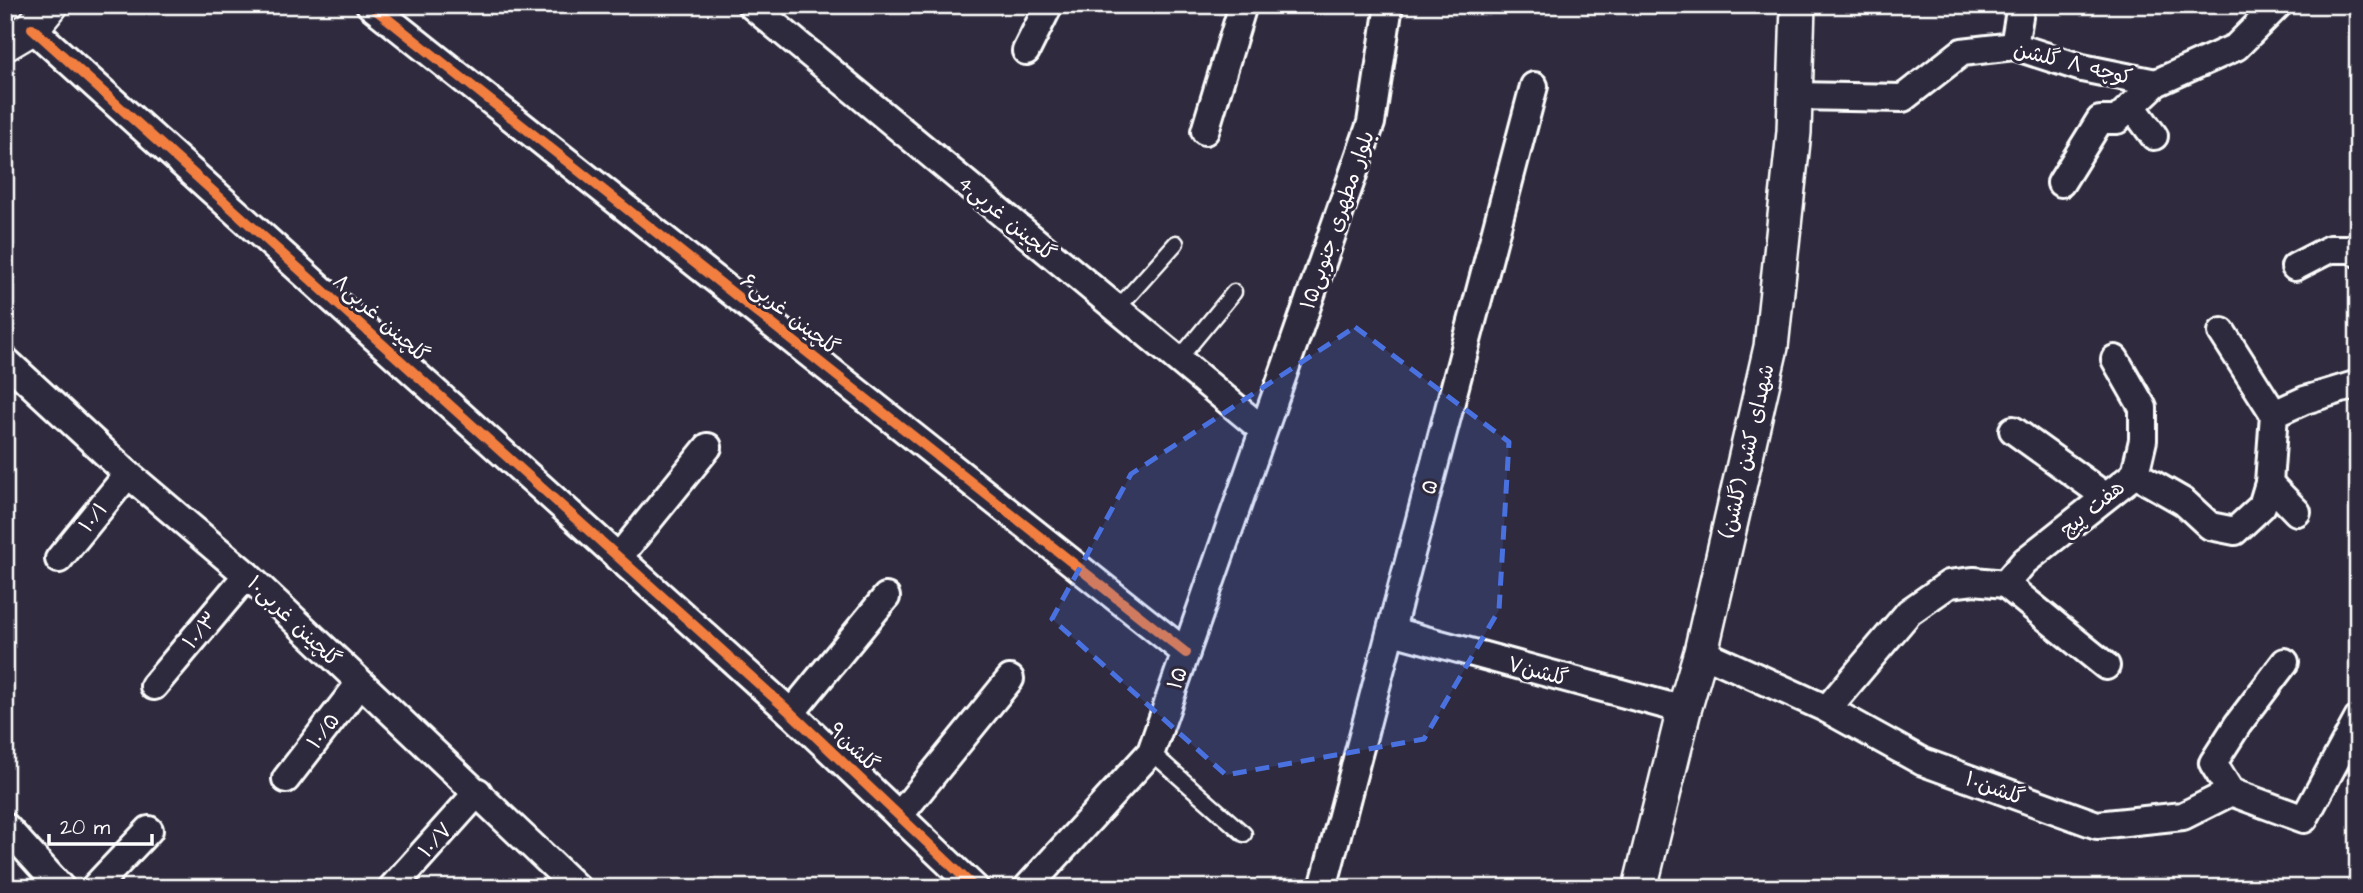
<svg xmlns="http://www.w3.org/2000/svg" width="2363" height="893" viewBox="0 0 2363 893" font-family="'Architects Daughter','Playpen Sans Arabic',sans-serif">
<rect width="100%" height="100%" fill="#2f2a3d"/>
<filter id="ink" filterUnits="userSpaceOnUse"><feTurbulence type="fractalNoise" baseFrequency=".0143" numOctaves="2"/><feDisplacementMap in="SourceGraphic" scale="14" xChannelSelector="R" yChannelSelector="G"/><feConvolveMatrix kernelMatrix="1 2 1 2 8 2 1 2 1" color-interpolation-filters="sRGB"/></filter>
<g filter="url(#ink)">
<g fill="none" stroke-linecap="round" stroke-linejoin="round">
<g stroke="#fff" stroke-width="19">
<g id="service">
<path d="M1117,309l59,-66"/>
<path d="M1178,360l56,-68"/>
<path d="M1151,752l93,82"/>
</g>
</g>
<g stroke="#fff" stroke-width="32">
<g id="minor">
<path d="M370,5l816,648"/>
<path d="M751,5l512,425"/>
<path d="M32,28l759,685 184,175"/>
<path d="M2014,46l7,-41"/>
<path d="M1026,51l23,-46"/>
<path d="M1795,96l108,2 59,-46 52,-6 68,22 74,15"/>
<path d="M2132,106l22,30"/>
<path d="M1205,131l38,-126"/>
<path d="M2061,183l39,-63h17l39,-37 80,-36 42,-42"/>
<path d="M2295,267l35,-18h24l4,4"/>
<path d="M2222,332l52,82"/>
<path d="M2115,359l28,49v32l-8,34"/>
<path d="M5,360l123,114 119,101 330,313"/>
<path d="M2013,430l92,66"/>
<path d="M2269,483l28,29"/>
<path d="M618,558l90,-111"/>
<path d="M59,559l69,-85"/>
<path d="M2005,584l101,82"/>
<path d="M1392,631l292,79"/>
<path d="M1701,652l126,57 96,53 174,63 86,-9 48,-24 73,27 54,-100"/>
<path d="M154,686l93,-111"/>
<path d="M1827,709l82,-97 40,-28 25,-3 31,3 20,-23 110,-87 49,28 26,24 25,5 27,-25 7,-23 5,-69 31,-14 53,-16"/>
<path d="M791,713l95,-116"/>
<path d="M286,779l74,-96"/>
<path d="M2231,792l-18,-29 25,-39 47,-62"/>
<path d="M899,816l111,-137"/>
<path d="M5,826l56,62"/>
<path d="M94,888l55,-58"/>
<path d="M392,888l86,-96"/>
<path d="M1027,888l124,-136 220,-629 18,-118"/>
<path d="M1323,888l211,-802"/>
</g>
</g>
<g stroke="#fff" stroke-width="38">
<g id="tertiary">
<path d="M5,44l27,-16 19,-23"/>
<path d="M1640,888l44,-178 17,-58 70,-305 23,-215 4,-127"/>
</g>
</g>
<use href="#service" stroke="#2f2a3d" stroke-width="14"/>
<use href="#minor" stroke="#2f2a3d" stroke-width="26"/>
<use href="#tertiary" stroke="#2f2a3d" stroke-width="33"/>
<g stroke="#2f2a3d" stroke-width="15">
<g id="cycleway">
<path d="M370,5l816,648"/>
<path d="M32,28l759,685 184,175"/>
</g>
</g>
<use href="#cycleway" stroke="#f27e40" stroke-width="10"/>
</g>
</g>
<path fill="#4a71e0" fill-opacity="0.2" stroke="#4a71e0" stroke-width="5" stroke-dasharray="14 9" stroke-linejoin="round" d="M1355,327l154,115 -10,168 -75,129 -198,36 -174,-156 79,-145z"/>
<g text-anchor="middle" stroke-width="6" stroke-linejoin="round" paint-order="stroke">
<g font-size="21" fill="#fff" stroke="#2f2a3d">
<text transform="translate(2073 63) rotate(14)" y="7">کوچه ۸ گلشن</text>
<text transform="translate(1007 218) rotate(40)" y="7">4گلچینن غربی</text>
<text transform="translate(1337 220) rotate(-71)" y="7">بلوار مطهری جنوبی۱۵</text>
<text transform="translate(790 314) rotate(38)" y="7">گلچینن غربی۶</text>
<text transform="translate(381 318) rotate(42)" y="7">گلچینن غربی۸</text>
<text transform="translate(1747 451) rotate(-77)" y="7">شهدای کشن (گلشن)</text>
<text transform="translate(1429 487) rotate(-75)" y="7">۵</text>
<text transform="translate(2092 508) rotate(-39)" y="7">هفت پیچ</text>
<text transform="translate(93 517) rotate(-51)" y="7">۱۰/۱</text>
<text transform="translate(294 621) rotate(44)" y="7">گلچینن غربی۱۰</text>
<text transform="translate(200 630) rotate(-50)" y="7">۱۰/۳</text>
<text transform="translate(1538 671) rotate(15)" y="7">گلشن۷</text>
<text transform="translate(1177 678) rotate(-71)" y="7">۱۵</text>
<text transform="translate(323 731) rotate(-52)" y="7">۱۰/۵</text>
<text transform="translate(854 747) rotate(44)" y="7">گلشن۹</text>
<text transform="translate(1995 788) rotate(20)" y="7">گلشن۱۰</text>
<text transform="translate(435 840) rotate(-48)" y="7">۱۰/۷</text>
</g>
</g>
<rect width="2363" height="893" fill="none" stroke="#2f2a3d" stroke-width="28"/>
<rect x="14" y="14" width="2335" height="865" fill="none" stroke="#fff" stroke-width="2.5" filter="url(#ink)"/>
<path d="M49 834v10h103v-10" fill="none" stroke="#ffffff" stroke-width="3.5"/>
<text x="60" y="834" font-size="21" fill="#ffffff" stroke="#2f2a3d" stroke-width="5" paint-order="stroke">20 m</text>
</svg>
